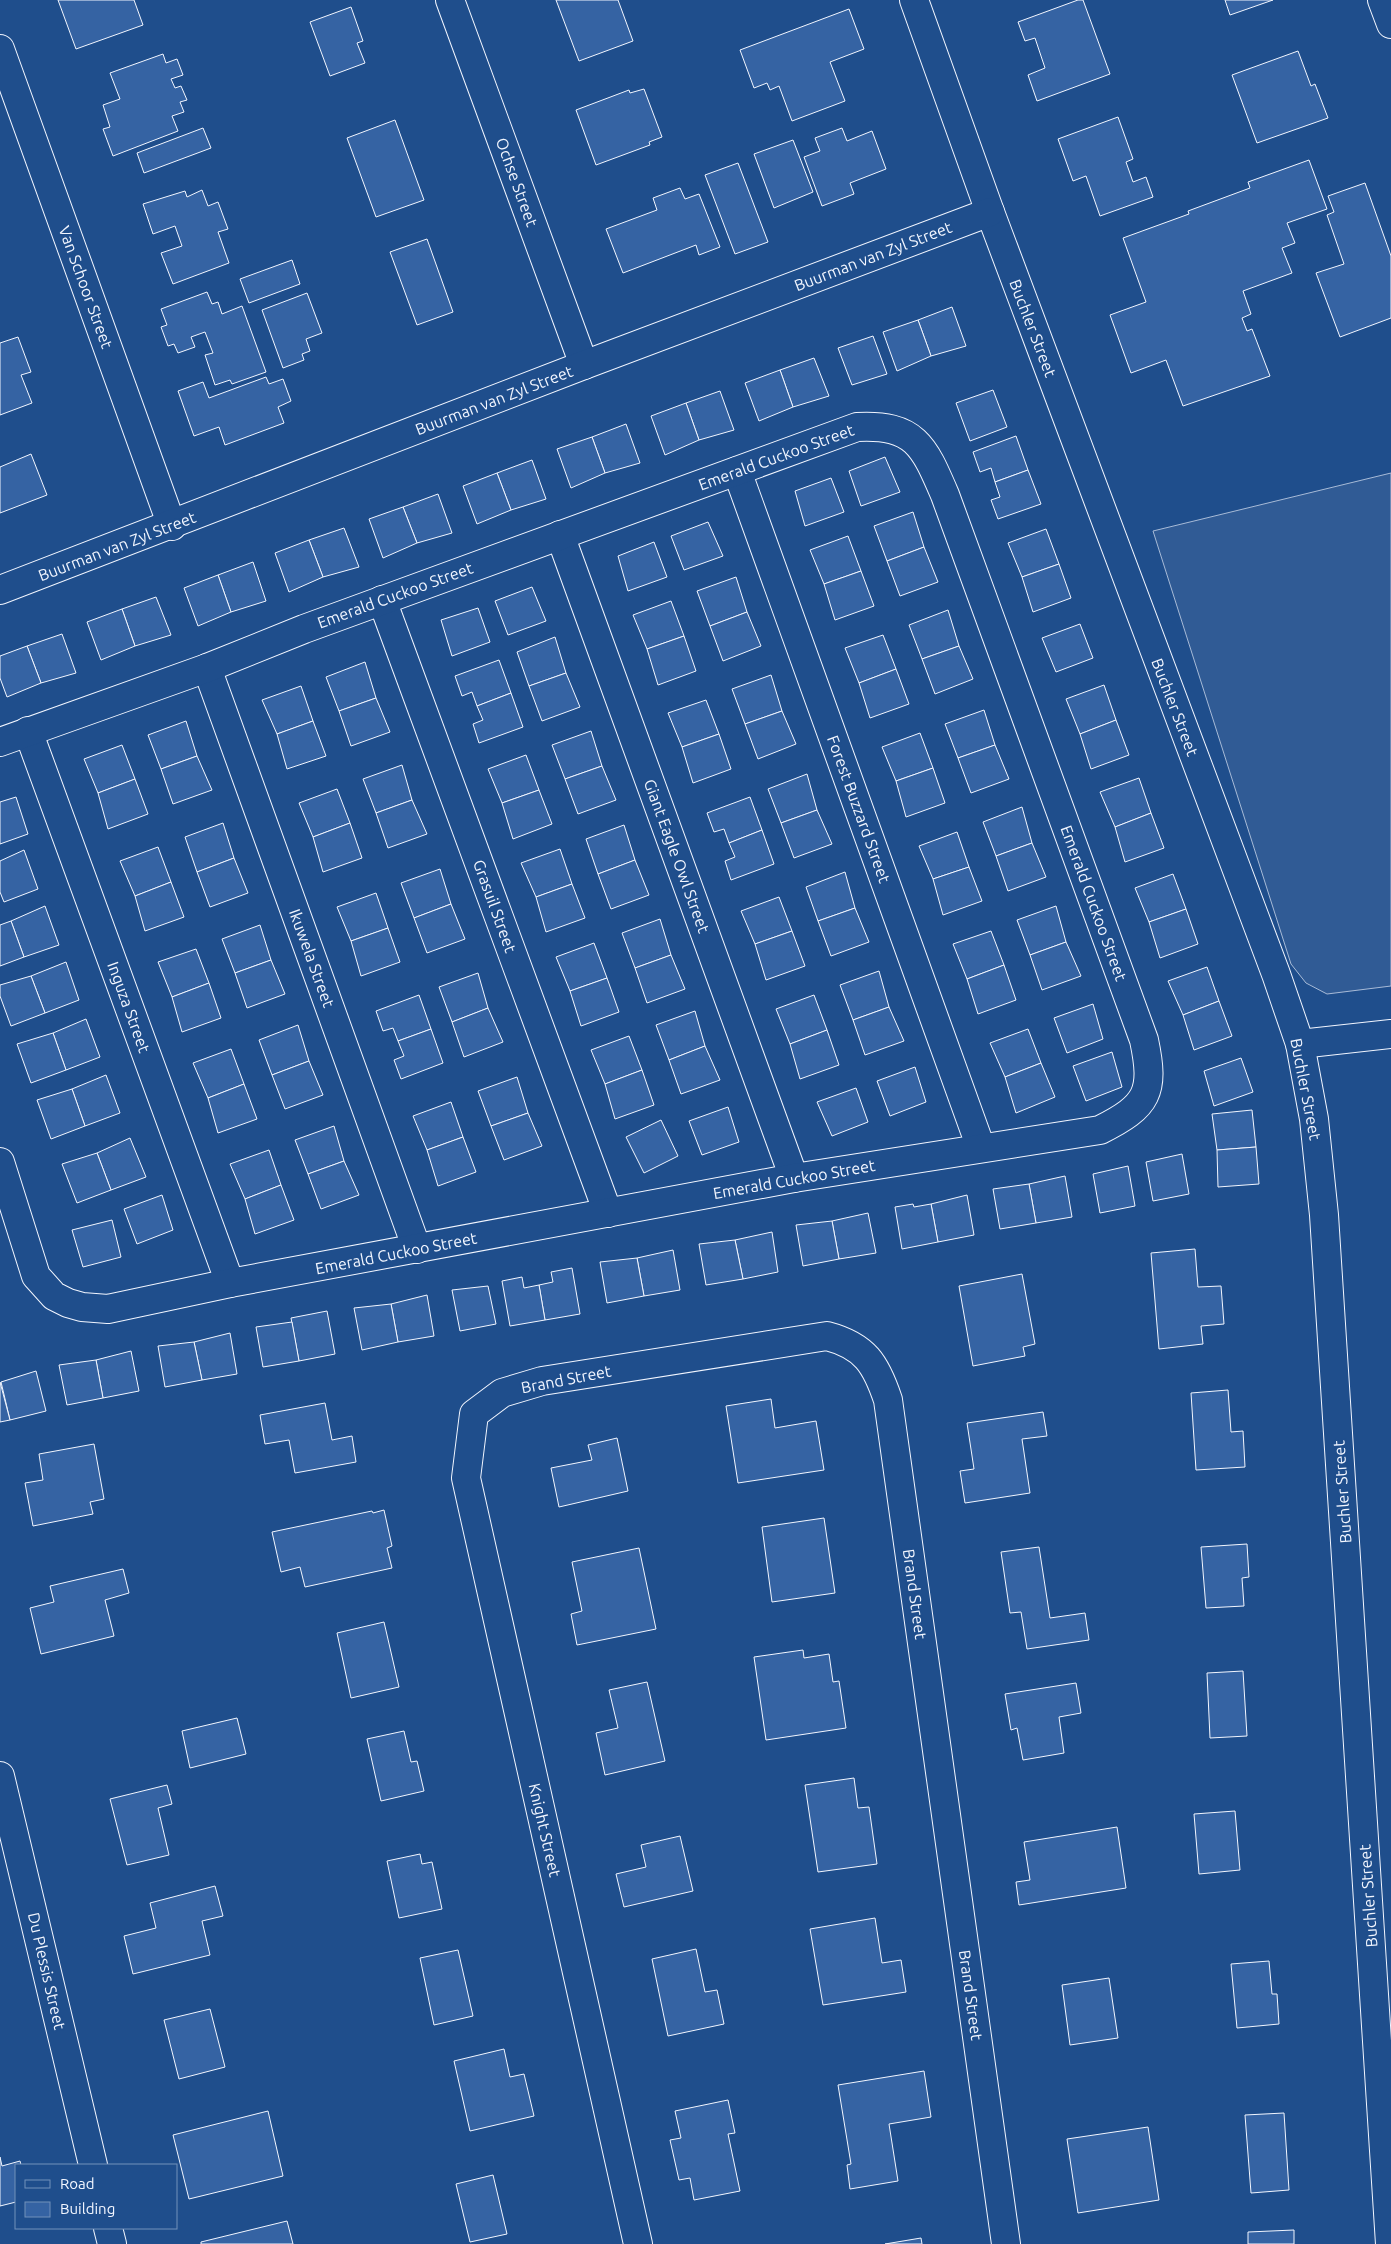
<svg xmlns="http://www.w3.org/2000/svg" width="1391" height="2244" viewBox="0 0 1391 2244" font-family="Ubuntu,sans-serif">
<rect width="100%" height="100%" fill="#1f4e8c"/>
<path fill="#305b95" stroke="#a8bbd7" d="M1391,473v513l-64,8 -21,-11 -15,-19 -138,-433z"/>
<g fill="#3563a3" stroke="#f2f6ff">
<path d="M58,0h76l9,25 -67,24z"/>
<path d="M556,0h62l15,41 -54,20z"/>
<path d="M1078,0h5l27,74 -73,27 -9,-26 17,-7 -10,-30 -10,3 -7,-19z"/>
<path d="M1225,0h48l-43,15z"/>
<path d="M351,7l12,34 -6,2 8,20 -35,13 -20,-54z"/>
<path d="M849,9l15,40 -34,13 15,39 -53,20 -13,-35 -9,4 -3,-7 -13,5 -14,-38z"/>
<path d="M1298,51l13,35 4,-2 13,34 -71,25 -25,-68z"/>
<path d="M163,54l3,9 11,-4 6,16 -12,4 4,9 6,-2 6,14 -7,2 4,10 -12,4 6,15 -65,25 -10,-27 7,-2 -7,-22 17,-6 -10,-26z"/>
<path d="M644,89l18,48 -13,5 1,3 -54,20 -20,-55 53,-20 1,3z"/>
<path d="M1118,117l15,42 -7,3 7,20 13,-5 7,20 -53,19 -14,-40 -13,5 -15,-42z"/>
<path d="M395,120l29,80 -48,17 -29,-79z"/>
<path d="M203,128l8,20 -67,25 -7,-20z"/>
<path d="M842,128l5,13 25,-10 14,38 -36,14 4,11 -32,12 -18,-49 16,-6 -5,-13z"/>
<path d="M793,140l20,52 -39,16 -20,-54z"/>
<path d="M1309,160l18,49 -40,14 8,20 -13,5 10,25 -49,18 8,23 -9,4 5,13 5,-2 18,47 -87,30 -17,-46 -35,13 -21,-58 36,-13 -23,-64 66,-24 -1,-3 62,-23 -2,-6z"/>
<path d="M738,163l30,79 -33,12 -30,-79z"/>
<path d="M1365,183l26,73v62l-51,19 -24,-64 28,-9 -17,-49 7,-3 -6,-16z"/>
<path d="M680,188l5,11 14,-5 21,53 -21,8 -3,-10 -73,28 -17,-44 51,-19 -4,-12z"/>
<path d="M202,190l6,16 10,-4 10,27 -10,3 11,31 -56,21 -12,-31 21,-7 -7,-20 -22,8 -10,-30 42,-13 2,6z"/>
<path d="M427,239l26,73 -36,13 -27,-73z"/>
<path d="M292,260l8,24 -51,19 -9,-24z"/>
<path d="M207,292l5,12 6,-2 4,12 20,-8 24,66 -34,12 -2,-4 -15,5 -10,-30 8,-2 -8,-21 -14,5 4,10 -17,6 -4,-9 -6,2 -7,-19 6,-2 -6,-16z"/>
<path d="M307,293l15,40 -16,6 4,12 -8,3 2,6 -21,8 -21,-58z"/>
<path d="M952,307l14,39 -35,10 -13,-36z"/>
<path d="M918,320l13,36 -34,15 -14,-39z"/>
<path d="M873,336l14,38 -35,11 -14,-37z"/>
<path d="M18,337l13,35 -10,3 11,28 -32,12v-72z"/>
<path d="M814,358l15,38 -36,11 -13,-37z"/>
<path d="M780,370l13,37 -34,14 -14,-38z"/>
<path d="M266,377l3,7 14,-5 8,22 -13,6 6,16 -59,22 -6,-18 -25,9 -16,-45 25,-9 6,16z"/>
<path d="M993,390l14,37 -37,14 -14,-38z"/>
<path d="M720,391l14,39 -35,10 -13,-37z"/>
<path d="M686,403l13,37 -34,15 -14,-39z"/>
<path d="M626,424l14,39 -35,10 -13,-36z"/>
<path d="M1016,436l12,34 -33,12 -4,-14 -11,4 -7,-20z"/>
<path d="M592,437l13,36 -34,15 -14,-39z"/>
<path d="M31,454l16,41 -47,18v-46z"/>
<path d="M885,457l15,35 -39,14 -12,-35z"/>
<path d="M532,460l14,39 -35,11 -14,-37z"/>
<path d="M1028,470l13,34 -43,15 -7,-19 9,-3 -5,-15z"/>
<path d="M497,473l14,37 -34,14 -14,-38z"/>
<path d="M831,478l13,34 -39,14 -10,-35z"/>
<path d="M438,494l14,39 -35,10 -14,-36z"/>
<path d="M403,507l14,36 -34,15 -14,-39z"/>
<path d="M913,512l11,35 -37,14 -13,-35z"/>
<path d="M708,522l15,34 -39,14 -13,-34z"/>
<path d="M344,528l15,39 -36,10 -14,-37z"/>
<path d="M1046,529l13,35 -37,13 -14,-34z"/>
<path d="M848,536l13,35 -37,13 -14,-34z"/>
<path d="M309,540l14,37 -34,15 -14,-39z"/>
<path d="M654,542l13,35 -39,14 -10,-35z"/>
<path d="M924,547l14,35 -38,14 -13,-35z"/>
<path d="M253,562l13,39 -35,11 -13,-37z"/>
<path d="M1059,564l12,34 -38,14 -11,-35z"/>
<path d="M861,571l13,35 -39,14 -11,-36z"/>
<path d="M218,575l13,37 -33,14 -14,-38z"/>
<path d="M736,577l11,35 -37,14 -13,-35z"/>
<path d="M532,587l14,34 -38,14 -13,-34z"/>
<path d="M156,597l15,38 -36,11 -13,-37z"/>
<path d="M671,601l13,35 -37,13 -14,-34z"/>
<path d="M478,608l12,34 -38,14 -11,-36z"/>
<path d="M122,609l13,37 -34,14 -14,-38z"/>
<path d="M948,610l11,36 -37,13 -13,-34z"/>
<path d="M747,612l14,34 -38,15 -13,-35z"/>
<path d="M1080,624l13,34 -37,14 -14,-34z"/>
<path d="M62,634l14,39 -35,10 -14,-37z"/>
<path d="M883,635l13,34 -37,14 -14,-35z"/>
<path d="M684,636l12,35 -38,14 -11,-36z"/>
<path d="M555,637l11,36 -37,13 -12,-34z"/>
<path d="M27,646l14,37 -34,14 -7,-19v-22z"/>
<path d="M959,646l14,33 -38,15 -13,-35z"/>
<path d="M499,660l12,33 -34,13 -5,-14 -10,4 -7,-20z"/>
<path d="M365,662l11,36 -37,13 -13,-34z"/>
<path d="M896,669l13,35 -39,14 -11,-35z"/>
<path d="M566,673l14,34 -38,14 -13,-35z"/>
<path d="M771,675l11,36 -37,13 -13,-35z"/>
<path d="M1104,685l12,35 -36,14 -14,-35z"/>
<path d="M301,686l12,35 -36,13 -15,-34z"/>
<path d="M511,693l12,34 -44,16 -6,-19 10,-4 -6,-14z"/>
<path d="M376,698l14,34 -39,14 -12,-35z"/>
<path d="M706,700l13,34 -37,13 -14,-34z"/>
<path d="M984,710l11,35 -37,13 -13,-34z"/>
<path d="M782,711l14,33 -38,15 -13,-35z"/>
<path d="M1116,720l13,35 -38,14 -11,-35z"/>
<path d="M186,721l11,35 -36,13 -13,-34z"/>
<path d="M313,721l13,35 -39,13 -10,-35z"/>
<path d="M591,731l11,35 -37,13 -13,-34z"/>
<path d="M920,733l13,35 -37,13 -14,-34z"/>
<path d="M719,734l12,35 -38,14 -11,-36z"/>
<path d="M122,745l13,34 -37,14 -14,-34z"/>
<path d="M995,745l14,34 -38,14 -13,-35z"/>
<path d="M526,755l13,35 -37,13 -14,-34z"/>
<path d="M197,756l15,34 -39,14 -12,-35z"/>
<path d="M402,765l10,35 -36,13 -13,-34z"/>
<path d="M602,766l14,34 -38,14 -13,-35z"/>
<path d="M933,768l12,35 -39,14 -10,-36z"/>
<path d="M807,774l10,36 -36,13 -13,-34z"/>
<path d="M1139,778l12,35 -36,14 -15,-35z"/>
<path d="M135,779l13,35 -40,15 -10,-36z"/>
<path d="M337,789l13,34 -37,14 -14,-34z"/>
<path d="M539,790l13,34 -39,15 -11,-36z"/>
<path d="M16,797l12,37 -28,10v-42z"/>
<path d="M750,797l12,33 -33,13 -5,-14 -10,3 -7,-19z"/>
<path d="M412,800l15,34 -39,14 -12,-35z"/>
<path d="M1022,807l10,36 -36,13 -13,-34z"/>
<path d="M817,810l15,34 -38,14 -13,-35z"/>
<path d="M1151,813l13,35 -39,14 -10,-35z"/>
<path d="M223,823l11,35 -37,14 -12,-35z"/>
<path d="M350,823l12,35 -39,14 -10,-35z"/>
<path d="M624,825l11,35 -37,14 -12,-35z"/>
<path d="M762,830l12,34 -43,16 -6,-19 10,-4 -6,-14z"/>
<path d="M957,832l12,35 -36,12 -14,-33z"/>
<path d="M1032,843l14,34 -38,14 -12,-35z"/>
<path d="M158,847l13,35 -36,14 -15,-35z"/>
<path d="M560,849l12,35 -36,13 -15,-34z"/>
<path d="M24,850l14,39 -34,13 -4,-10v-31z"/>
<path d="M234,858l14,35 -38,14 -13,-35z"/>
<path d="M635,860l14,35 -38,14 -13,-35z"/>
<path d="M969,867l13,34 -39,14 -10,-36z"/>
<path d="M440,869l11,35 -37,14 -13,-35z"/>
<path d="M845,872l10,36 -37,13 -12,-34z"/>
<path d="M1173,874l13,35 -37,13 -14,-34z"/>
<path d="M171,882l13,35 -39,14 -10,-35z"/>
<path d="M572,884l13,34 -39,14 -10,-35z"/>
<path d="M376,893l12,35 -37,13 -14,-34z"/>
<path d="M779,897l13,34 -37,13 -14,-33z"/>
<path d="M451,904l14,35 -38,14 -13,-35z"/>
<path d="M45,906l14,39 -35,12 -13,-36z"/>
<path d="M1056,906l10,36 -36,13 -13,-35z"/>
<path d="M855,908l14,34 -38,14 -13,-35z"/>
<path d="M1186,909l12,35 -38,14 -11,-36z"/>
<path d="M660,919l11,36 -36,13 -13,-35z"/>
<path d="M11,921l13,36 -24,9v-41z"/>
<path d="M260,925l11,35 -36,13 -13,-34z"/>
<path d="M388,928l12,34 -39,14 -10,-35z"/>
<path d="M792,931l13,35 -39,14 -11,-36z"/>
<path d="M991,931l13,34 -37,14 -14,-35z"/>
<path d="M1066,942l15,34 -39,14 -12,-35z"/>
<path d="M594,943l13,35 -37,13 -14,-34z"/>
<path d="M196,949l13,34 -37,14 -14,-35z"/>
<path d="M671,955l14,34 -38,14 -12,-35z"/>
<path d="M271,960l14,34 -38,14 -12,-35z"/>
<path d="M66,962l13,38 -34,13 -14,-37z"/>
<path d="M1004,965l12,35 -38,14 -11,-35z"/>
<path d="M1207,967l12,34 -36,14 -15,-34z"/>
<path d="M879,971l10,36 -36,13 -13,-35z"/>
<path d="M478,973l10,35 -36,14 -13,-35z"/>
<path d="M31,976l14,37 -34,13 -11,-30v-11z"/>
<path d="M607,978l12,34 -38,14 -11,-35z"/>
<path d="M209,983l12,35 -39,14 -10,-35z"/>
<path d="M419,995l12,34 -33,12 -5,-13 -10,3 -7,-20z"/>
<path d="M814,995l13,35 -37,14 -14,-35z"/>
<path d="M1219,1001l13,35 -38,14 -11,-35z"/>
<path d="M1093,1004l10,35 -36,14 -13,-35z"/>
<path d="M889,1007l15,34 -39,14 -12,-35z"/>
<path d="M488,1008l15,34 -39,15 -12,-35z"/>
<path d="M695,1011l10,35 -36,14 -13,-35z"/>
<path d="M86,1019l14,38 -34,13 -13,-37z"/>
<path d="M298,1025l11,36 -37,14 -13,-35z"/>
<path d="M431,1029l12,34 -42,16 -7,-19 10,-4 -6,-15z"/>
<path d="M1028,1029l13,34 -36,14 -15,-34z"/>
<path d="M827,1030l12,35 -39,14 -10,-35z"/>
<path d="M53,1033l13,37 -35,13 -14,-39z"/>
<path d="M629,1036l13,34 -37,14 -14,-34z"/>
<path d="M705,1046l15,34 -39,14 -12,-34z"/>
<path d="M231,1049l13,35 -36,14 -15,-35z"/>
<path d="M1112,1052l10,35 -36,14 -13,-35z"/>
<path d="M1241,1058l12,34 -39,14 -10,-35z"/>
<path d="M309,1061l14,34 -38,14 -13,-34z"/>
<path d="M1041,1063l14,34 -39,16 -11,-36z"/>
<path d="M915,1067l11,35 -36,14 -13,-35z"/>
<path d="M642,1070l12,35 -39,14 -10,-35z"/>
<path d="M106,1075l14,38 -35,13 -13,-37z"/>
<path d="M517,1077l11,36 -37,13 -13,-35z"/>
<path d="M244,1084l13,35 -39,14 -10,-35z"/>
<path d="M856,1088l12,34 -36,14 -15,-34z"/>
<path d="M72,1089l13,37 -34,13 -14,-39z"/>
<path d="M451,1102l12,35 -36,13 -14,-34z"/>
<path d="M728,1107l11,35 -37,13 -13,-34z"/>
<path d="M1252,1110l4,37 -39,3 -5,-36z"/>
<path d="M528,1113l14,33 -38,14 -13,-34z"/>
<path d="M661,1120l17,36 -34,17 -18,-36z"/>
<path d="M334,1126l10,35 -36,13 -13,-34z"/>
<path d="M463,1137l13,35 -38,14 -11,-36z"/>
<path d="M130,1138l16,39 -35,13 -14,-37z"/>
<path d="M1256,1147l3,37 -41,3 -1,-37z"/>
<path d="M269,1150l12,35 -36,14 -15,-35z"/>
<path d="M97,1153l14,37 -34,13 -15,-39z"/>
<path d="M1182,1154l7,40 -36,7 -7,-39z"/>
<path d="M344,1161l15,34 -38,14 -13,-35z"/>
<path d="M1128,1166l7,40 -35,7 -7,-39z"/>
<path d="M1065,1176l7,41 -36,6 -7,-39z"/>
<path d="M1029,1184l7,39 -36,6 -7,-40z"/>
<path d="M281,1185l13,35 -39,14 -10,-35z"/>
<path d="M162,1195l11,35 -36,14 -13,-35z"/>
<path d="M967,1195l7,40 -36,7 -7,-38z"/>
<path d="M913,1204l1,3 17,-3 7,38 -36,7 -7,-42z"/>
<path d="M868,1213l8,40 -37,6 -7,-38z"/>
<path d="M112,1220l9,37 -38,10 -11,-37z"/>
<path d="M832,1221l7,38 -36,7 -7,-41z"/>
<path d="M772,1232l6,40 -35,7 -8,-39z"/>
<path d="M735,1240l8,39 -37,6 -7,-41z"/>
<path d="M1195,1249l3,38 23,-1 3,38 -23,2 2,18 -44,5 -8,-96z"/>
<path d="M673,1250l7,40 -36,6 -7,-38z"/>
<path d="M637,1258l7,38 -37,7 -7,-41z"/>
<path d="M572,1268l8,46 -35,6 -6,-35 14,-3 -2,-10z"/>
<path d="M1022,1274l13,70 -12,3 2,9 -52,10 -14,-80z"/>
<path d="M522,1277l2,11 15,-3 6,35 -35,6 -8,-45z"/>
<path d="M488,1286l8,38 -36,7 -8,-41z"/>
<path d="M427,1295l7,41 -36,6 -7,-38z"/>
<path d="M391,1304l7,38 -36,8 -8,-42z"/>
<path d="M327,1311l8,43 -36,7 -8,-43z"/>
<path d="M292,1322l7,39 -36,6 -7,-40z"/>
<path d="M230,1333l7,41 -35,6 -8,-38z"/>
<path d="M194,1342l8,38 -37,7 -7,-41z"/>
<path d="M131,1351l8,40 -36,7 -7,-38z"/>
<path d="M96,1360l7,38 -36,7 -8,-40z"/>
<path d="M36,1371l10,40 -36,9 -9,-38z"/>
<path d="M0,1382l10,38 -10,2z"/>
<path d="M1228,1390l3,42 12,-1 2,36 -49,3 -5,-77z"/>
<path d="M771,1399l4,29 41,-7 8,49 -86,13 -12,-77z"/>
<path d="M325,1403l7,37 20,-4 4,26 -61,11 -6,-33 -24,4 -5,-29z"/>
<path d="M1043,1412l4,24 -25,3 8,54 -65,10 -5,-32 14,-2 -7,-46z"/>
<path d="M617,1438l11,53 -69,16 -8,-39 41,-8 -4,-15z"/>
<path d="M94,1444l10,55 -14,3 3,12 -60,12 -8,-43 18,-3 -4,-26z"/>
<path d="M384,1510l8,36 -5,2 5,20 -87,19 -5,-20 -19,5 -9,-40 100,-21 1,2z"/>
<path d="M824,1518l11,75 -63,9 -10,-75z"/>
<path d="M1247,1544l2,33 -7,1 2,28 -38,2 -5,-61z"/>
<path d="M1039,1547l11,71 35,-5 4,27 -62,9 -6,-37 -11,1 -9,-61z"/>
<path d="M639,1548l17,81 -79,16 -6,-31 11,-3 -10,-49z"/>
<path d="M123,1569l6,24 -24,7 9,36 -73,18 -11,-46 24,-6 -4,-16z"/>
<path d="M384,1622l15,65 -48,11 -14,-65z"/>
<path d="M803,1650l1,8 25,-4 4,28 6,-1 7,47 -80,12 -12,-83z"/>
<path d="M1243,1671l4,65 -37,2 -3,-65z"/>
<path d="M647,1682l18,79 -60,14 -9,-42 22,-5 -9,-38z"/>
<path d="M1076,1683l5,30 -22,4 5,36 -41,7 -6,-32 -6,2 -6,-36z"/>
<path d="M237,1718l9,36 -56,14 -8,-37z"/>
<path d="M404,1731l7,31 6,-1 7,30 -43,10 -14,-62z"/>
<path d="M854,1778l4,30 11,-1 8,57 -59,8 -13,-87z"/>
<path d="M167,1785l5,19 -14,4 11,47 -42,10 -17,-66z"/>
<path d="M1235,1811l5,59 -41,4 -5,-60z"/>
<path d="M1117,1827l9,61 -107,17 -3,-23 14,-2 -6,-38z"/>
<path d="M680,1836l13,55 -69,16 -8,-33 30,-7 -5,-22z"/>
<path d="M420,1854l2,10 10,-2 10,47 -43,9 -12,-57z"/>
<path d="M215,1886l8,30 -21,5 8,34 -77,19 -9,-38 32,-8 -6,-25z"/>
<path d="M875,1918l7,45 19,-3 5,32 -83,13 -13,-76z"/>
<path d="M696,1949l9,43 12,-2 7,34 -56,12 -16,-77z"/>
<path d="M458,1950l15,66 -39,9 -14,-67z"/>
<path d="M1269,1961l3,33h5l2,30 -42,4 -6,-64z"/>
<path d="M1109,1978l9,60 -48,7 -8,-60z"/>
<path d="M210,2009l15,58 -46,12 -15,-59z"/>
<path d="M504,2049l6,28 14,-3 10,42 -64,15 -16,-70z"/>
<path d="M924,2071l7,46 -42,7 9,57 -48,8 -3,-24 4,-1 -13,-79z"/>
<path d="M728,2100l7,33 -7,1 12,57 -46,9 -4,-22 -11,2 -9,-40 11,-2 -6,-27z"/>
<path d="M268,2111l15,65 -94,23 -16,-64z"/>
<path d="M1284,2113l5,77 -38,3 -6,-78z"/>
<path d="M1148,2127l11,73 -81,13 -11,-74z"/>
<path d="M0,2157l2,9 18,-5 1,4h-5v37l-16,4z"/>
<path d="M493,2175l14,59 -37,8 -14,-58z"/>
<path d="M287,2221l6,23h-92v-2z"/>
<path d="M1294,2230v14h-46v-12z"/>
<path d="M921,2238l1,6h-37z"/>
</g>
<g fill="none" stroke-linecap="round" stroke-linejoin="round">
<g stroke="#f2f6ff" stroke-width="30">
<g id="minor">
<path d="M450,0l134,365"/>
<path d="M914,0l76,212 286,762 24,70 14,75 10,96 66,1029"/>
<path d="M1382,0l9,24"/>
<path d="M0,49l172,477"/>
<path d="M737,471l244,677"/>
<path d="M560,535l234,643"/>
<path d="M0,590l584,-225 406,-153"/>
<path d="M382,600l226,613"/>
<path d="M207,668l210,581"/>
<path d="M28,731l202,552"/>
<path d="M0,742l207,-74 97,-39 553,-202c58,-3 67,19 88,68l199,545c11,52 4,66 -44,90l-306,48 -564,105 -122,26 -26,-2 -14,-4 -14,-7 -18,-20 -36,-114"/>
<path d="M1300,1044l91,-10"/>
<path d="M0,1776l93,389"/>
<path d="M108,2228l4,16"/>
<path d="M638,2244l-172,-766 8,-64 28,-21 40,-12 285,-45c38,10 49,28 61,64l118,844"/>
</g>
</g>
<use href="#minor" stroke="#1f4e8c" stroke-width="28"/>
</g>
<g text-anchor="middle" stroke-width="4" stroke-linejoin="round" paint-order="stroke">
<g font-size="16" fill="#f2f6ff" stroke="#1f4e8c">
<text transform="translate(517 182) rotate(70)" y="6">Ochse Street</text>
<text transform="translate(873 256) rotate(-21)" y="6">Buurman van Zyl Street</text>
<text transform="translate(86 287) rotate(70)" y="6">Van Schoor Street</text>
<text transform="translate(1033 328) rotate(69)" y="6">Buchler Street</text>
<text transform="translate(494 400) rotate(-21)" y="6">Buurman van Zyl Street</text>
<text transform="translate(776 457) rotate(-20)" y="6">Emerald Cuckoo Street</text>
<text transform="translate(117 546) rotate(-21)" y="6">Buurman van Zyl Street</text>
<text transform="translate(395 595) rotate(-20)" y="6">Emerald Cuckoo Street</text>
<text transform="translate(1175 707) rotate(69)" y="6">Buchler Street</text>
<text transform="translate(859 809) rotate(70)" y="6">Forest Buzzard Street</text>
<text transform="translate(677 856) rotate(70)" y="6">Giant Eagle Owl Street</text>
<text transform="translate(1094 903) rotate(70)" y="6">Emerald Cuckoo Street</text>
<text transform="translate(495 906) rotate(70)" y="6">Grasuil Street</text>
<text transform="translate(312 958) rotate(70)" y="6">Ikuwela Street</text>
<text transform="translate(129 1007) rotate(70)" y="6">Inguza Street</text>
<text transform="translate(1306 1089) rotate(79)" y="6">Buchler Street</text>
<text transform="translate(794 1179) rotate(-10)" y="6">Emerald Cuckoo Street</text>
<text transform="translate(396 1253) rotate(-11)" y="6">Emerald Cuckoo Street</text>
<text transform="translate(566 1379) rotate(-11)" y="6">Brand Street</text>
<text transform="translate(1342 1492) rotate(-94)" y="6">Buchler Street</text>
<text transform="translate(915 1594) rotate(82)" y="6">Brand Street</text>
<text transform="translate(545 1830) rotate(77)" y="6">Knight Street</text>
<text transform="translate(1368 1896) rotate(-94)" y="6">Buchler Street</text>
<text transform="translate(47 1971) rotate(77)" y="6">Du Plessis Street</text>
<text transform="translate(971 1995) rotate(82)" y="6">Brand Street</text>
</g>
</g>
<rect x="15" y="2164" width="162" height="65" fill="#1f4e8c" stroke="#7391ba"/>
<rect x="25" y="2180" width="25" height="8" fill="#1f4e8c" stroke="#7391ba"/>
<text x="60" y="2189" font-size="15" fill="#f2f6ff">Road</text>
<rect x="25" y="2202" width="25" height="15" fill="#3563a3" stroke="#7391ba"/>
<text x="60" y="2214" font-size="15" fill="#f2f6ff">Building</text>
</svg>
